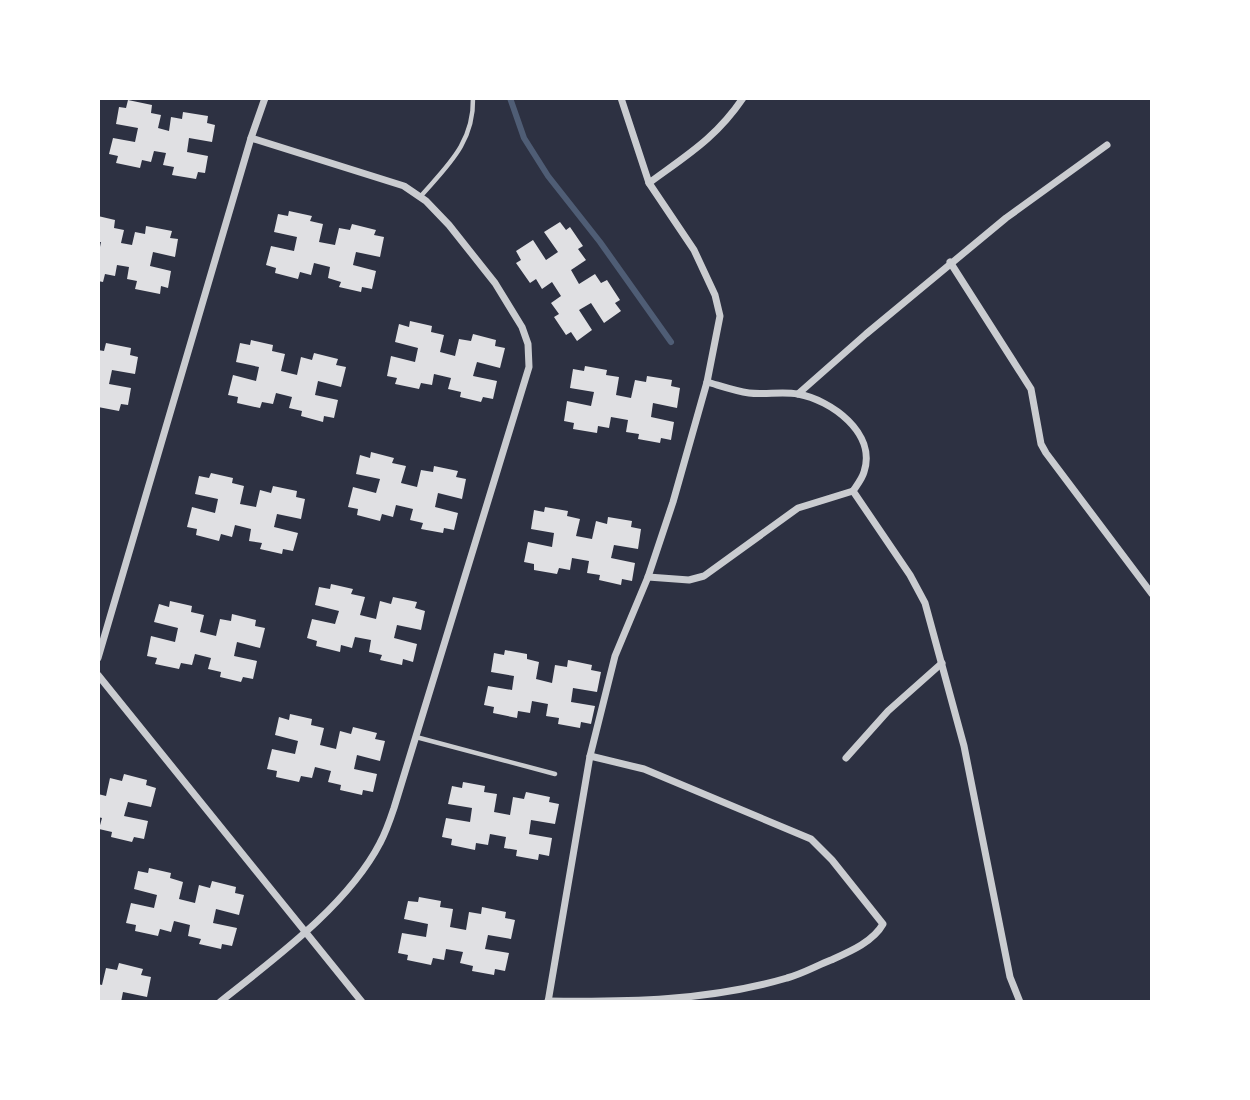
<svg xmlns="http://www.w3.org/2000/svg" width="1250" height="1100" viewBox="0 0 1250 1100" font-family="'Playfair Display',serif">
<rect width="100%" height="100%" fill="#2d3142"/>
<g fill="none" stroke-linecap="round" stroke-linejoin="round">
<path stroke="#4f5d75" stroke-width="6" d="M510,98l14,40 24,38 52,66 71,100"/>
</g>
<g fill="#e0e0e3">
<path d="M128,100l24,5 -1,8 10,2 -3,13 11,3 2,-14 11,2 1,-7 25,4 -1,7 8,2 -3,17 -23,-4 -2,14 21,4 -3,17 -7,-1 -2,7 -24,-4 2,-8 -11,-2 3,-12 -12,-2 -3,11 -9,-2 -2,8 -24,-5 2,-7 -9,-2 4,-16 22,4 3,-14 -22,-4 3,-17 7,1z"/>
<path d="M289,211l23,5 -2,5 13,3 -4,18 16,3 4,-17 11,2 2,-6 24,6 -2,5 10,2 -4,20 -24,-5 -3,13 23,6 -4,18 -10,-2 -1,5 -22,-5 2,-5 -13,-4 2,-11 -16,-4 -3,12 -11,-3 -2,7 -23,-6 1,-5 -10,-3 5,-19 23,5 3,-14 -23,-5 4,-18 10,2z"/>
<path d="M98,216l17,4 -1,8 10,2 -3,13 11,2 3,-13 10,2 1,-8 26,5 -2,7 8,1 -3,18 -22,-5 -3,14 21,5 -3,17 -7,-2 -1,8 -25,-5 2,-8 -10,-2 2,-12 -12,-2 -2,11 -10,-2 -2,8 -5,-1v-24l3,-15h-3z"/>
<path d="M560,222l6,8 4,-3 13,19 -5,3 8,11 -15,10 8,14 16,-10 6,9 6,-3 13,20 -5,3 6,8 -17,12 -13,-20 -12,7 13,20 -15,11 -6,-9 -5,3 -12,-18 5,-3 -8,-11 10,-7 -9,-14 -10,7 -6,-10 -6,4 -14,-20 5,-3 -5,-9 17,-11 13,20 12,-8 -14,-20z"/>
<path d="M410,321l22,5 -1,6 13,3 -4,17 15,4 4,-17 12,2 2,-7 23,6 -1,6 10,2 -5,20 -23,-6 -4,14 24,5 -4,18 -10,-2 -2,5 -21,-5 1,-5 -13,-3 3,-11 -17,-4 -2,11 -11,-2 -2,6 -24,-5 2,-6 -10,-2 4,-20 24,6 3,-14 -23,-6 4,-18 10,3z"/>
<path d="M251,340l22,5 -1,6 13,3 -4,17 16,4 4,-18 11,3 2,-7 24,6 -2,6 10,2 -5,20 -23,-6 -3,14 23,5 -4,18 -10,-2 -1,6 -22,-6 1,-5 -13,-3 3,-11 -16,-4 -3,11 -11,-2 -2,6 -23,-5 1,-6 -10,-2 5,-20 23,6 3,-14 -23,-5 4,-19 10,2z"/>
<path d="M106,343l25,5 -1,7 8,2 -3,17 -23,-4 -3,14 22,4 -3,17 -7,-1 -2,7 -21,-4v-57l6,1z"/>
<path d="M585,366l22,4 -1,5 13,2 -3,18 15,3 4,-18 11,2 1,-6 25,4 -1,6 9,2 -3,20 -24,-5 -2,14 23,5 -3,18 -10,-2 -1,5 -22,-4 1,-5 -13,-2 2,-12 -17,-3 -2,11 -11,-2 -1,7 -24,-4 1,-6 -10,-2 3,-20 24,5 3,-14 -24,-4 3,-19 11,2z"/>
<path d="M371,452l23,6 -2,5 14,3 -5,17 16,4 4,-17 12,2 1,-6 24,5 -2,6 10,2 -4,20 -24,-6 -3,14 23,6 -4,17 -10,-2 -1,5 -22,-4 2,-6 -13,-3 3,-11 -17,-4 -3,12 -11,-3 -2,7 -23,-6 1,-6 -10,-2 5,-20 23,6 4,-14 -24,-5 4,-19 10,3z"/>
<path d="M211,473l22,5 -1,5 12,3 -4,18 16,3 4,-17 11,3 2,-7 24,5 -1,6 9,2 -4,20 -24,-5 -3,13 24,6 -5,18 -10,-2 -1,5 -22,-5 2,-6 -13,-2 2,-12 -16,-4 -3,12 -11,-3 -2,7 -23,-6 1,-6 -10,-2 5,-20 23,6 3,-14 -23,-5 4,-18 10,2z"/>
<path d="M545,507l23,4 -1,5 13,3 -4,17 16,3 4,-18 11,3 1,-7 24,4 -1,6 10,2 -3,20 -24,-4 -3,13 24,5 -3,18 -10,-2 -1,6 -22,-5 1,-5 -13,-2 2,-12 -17,-3 -2,12 -11,-2 -2,6 -23,-4v-6l-10,-2 4,-20 24,5 2,-14 -23,-4 3,-19 10,2z"/>
<path d="M331,584l22,5 -2,5 14,3 -5,18 16,4 4,-18 11,3 2,-7 24,5 -2,6 10,3 -4,19 -24,-5 -3,13 23,6 -4,18 -10,-3 -1,6 -22,-5 2,-5 -13,-3 2,-12 -16,-3 -3,11 -11,-3 -1,7 -24,-6 1,-5 -10,-3 5,-19 23,5 4,-13 -24,-6 4,-18 11,2z"/>
<path d="M170,601l22,5 -1,6 13,3 -4,17 16,4 4,-17 11,2 1,-7 24,6 -1,6 10,2 -5,20 -23,-6 -3,14 23,5 -4,18 -10,-2 -2,5 -21,-5 1,-5 -13,-3 3,-11 -16,-4 -3,11 -11,-2 -2,6 -24,-5 2,-6 -10,-2 4,-20 24,6 3,-14 -24,-6 5,-18 10,3z"/>
<path d="M505,650l22,4v5l12,3 -3,17 16,4 3,-18 12,2 1,-7 24,5 -1,5 10,2 -4,20 -24,-4 -2,14 24,4 -4,18 -10,-2 -1,6 -22,-4 1,-6 -13,-2 2,-12 -16,-3 -2,12 -12,-2 -1,7 -24,-5 1,-6 -10,-2 4,-19 24,4 2,-14 -23,-4 3,-19 10,2z"/>
<path d="M290,714l22,5 -1,6 13,3 -4,17 16,4 4,-18 11,3 2,-7 24,6 -2,6 10,2 -5,20 -23,-6 -3,14 23,5 -4,18 -10,-2 -1,5 -22,-5 1,-5 -13,-3 3,-11 -16,-4 -3,11 -11,-2 -2,6 -23,-5 1,-6 -10,-2 5,-20 23,5 3,-13 -23,-6 4,-18 10,3z"/>
<path d="M124,774l23,6 -1,5 10,3 -5,19 -23,-5 -4,14 24,5 -4,18 -10,-2 -2,5 -21,-5 1,-5 -13,-3 3,-11 -4,-1v-23l8,2 4,-18 12,3z"/>
<path d="M463,782l22,4 -1,6 13,2 -3,18 16,3 3,-18 11,2 2,-7 24,5 -1,5 10,2 -4,20 -24,-4 -2,14 23,4 -3,18 -10,-2 -1,6 -22,-4 1,-6 -13,-2 2,-11 -16,-3 -2,11 -12,-2 -1,7 -24,-5 1,-6 -10,-2 4,-19 24,4 2,-14 -24,-4 4,-18 10,2z"/>
<path d="M149,868l22,5 -1,5 13,4 -4,17 16,4 4,-18 11,3 2,-7 24,6 -1,6 9,2 -5,20 -23,-6 -3,14 24,5 -5,18 -10,-2 -1,5 -22,-5 2,-5 -13,-3 2,-11 -16,-4 -3,11 -11,-3 -2,7 -23,-5 1,-6 -10,-2 5,-20 23,5 3,-13 -23,-6 4,-18 10,2z"/>
<path d="M419,897l22,4 -1,6 13,2 -3,18 16,3 3,-18 12,2 1,-7 24,5 -1,6 10,2 -4,19 -23,-4 -3,14 24,4 -4,18 -10,-2 -1,6 -22,-4 1,-5 -13,-3 3,-11 -17,-3 -2,11 -11,-2 -2,7 -24,-5 1,-5 -10,-2 4,-20 24,4 2,-13 -24,-5 4,-18 10,1z"/>
<path d="M119,963l24,6 -2,6 10,2 -4,20 -24,-5 -2,10h-23v-18l4,1 4,-17 11,2z"/>
</g>
<g fill="none" stroke-linecap="round" stroke-linejoin="round">
<g stroke="#caccd0" stroke-width="4.5">
<path d="M420,197c27,-31 54,-54 53,-99"/>
<path d="M416,737l139,37"/>
</g>
<g stroke="#caccd0" stroke-width="7">
<path d="M649,183c38,-28 67,-45 94,-85"/>
<path d="M950,262l81,127 10,55 5,9 106,141"/>
<path d="M707,382c14,4 28,9 42,11 16,2 33,-2 49,1 33,6 79,39 66,78 -2,7 -7,13 -11,19l57,84 15,28 39,143 46,231 10,25"/>
<path d="M798,394l68,-60 140,-116 101,-73"/>
<path d="M648,577l41,3 15,-4 94,-68 55,-17"/>
<path d="M98,658l153,-520 14,-40"/>
<path d="M98,675l264,327"/>
<path d="M846,758l42,-47 54,-48"/>
<path d="M548,1001c80,1 161,0 239,-23 15,-4 29,-12 44,-18 18,-8 42,-18 52,-36l-51,-64 -21,-21 -167,-70 -54,-13"/>
<path d="M220,1002c54,-43 128,-97 160,-159 6,-11 10,-23 14,-35l135,-441 -1,-23 -6,-17 -27,-44 -46,-58 -23,-24 -22,-15 -153,-48"/>
<path d="M548,1002l42,-246 25,-100 33,-79 25,-75 34,-120 13,-66 -5,-21 -21,-45 -45,-67 -28,-85"/>
</g>
</g>
<rect width="1250" height="1100" fill="none" stroke="#ffffff" stroke-width="200"/>
</svg>
